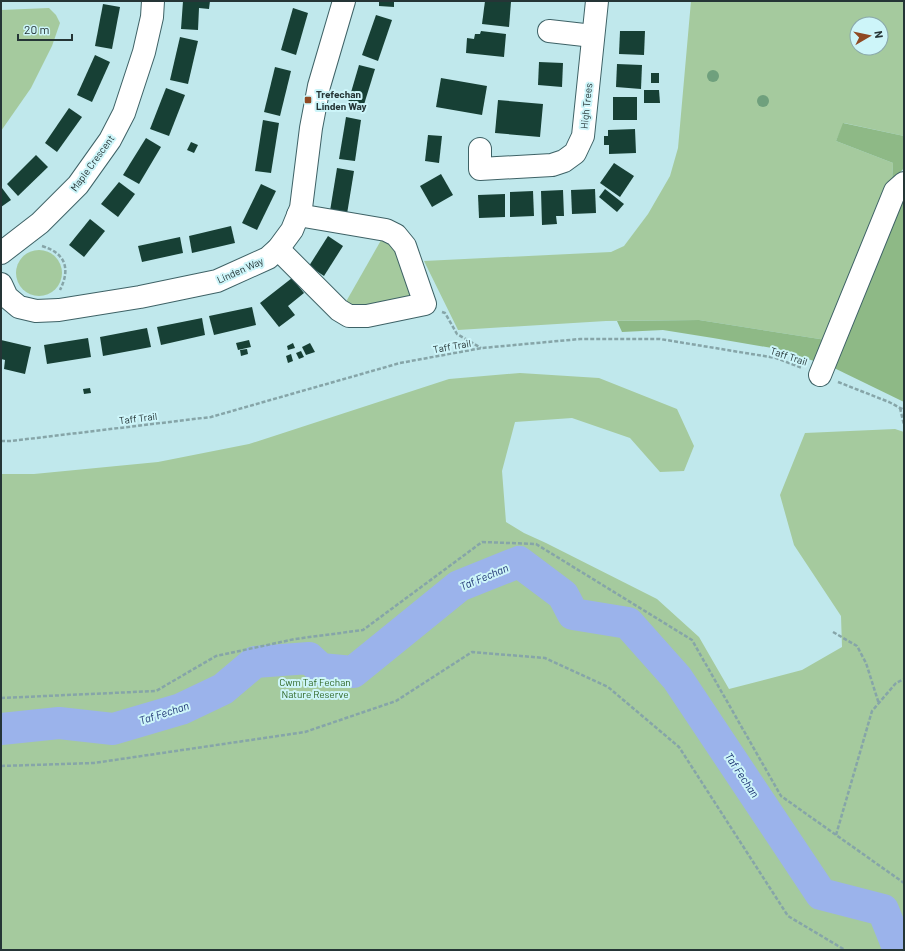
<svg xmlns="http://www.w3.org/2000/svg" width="905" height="951" viewBox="0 0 905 951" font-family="Barlow,sans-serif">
<rect width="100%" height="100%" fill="#c0e8ec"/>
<g fill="#a5ca9e" fill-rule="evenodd">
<path d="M691,1h213v135l-60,-13 -8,18 57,22 -1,19 -66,158 -127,-20 -93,1 -148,9 -34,-69 187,-9 13,-6 24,-32 22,-38 8,-28zM857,24h24v24h-24z"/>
<path d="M49,8l7,7 4,8 -8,23 -21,42 -30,43v-121z"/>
<path d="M384,235l8,2 26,63 -75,7z"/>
<circle cx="39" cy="273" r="23"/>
<path d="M520,373l79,5 78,31 17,37 -10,25 -24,1 -30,-34 -58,-20 -57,4 -13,49 4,51 18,11 22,10 111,56 42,38 30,52 73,-19 40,-23 -1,-31 -47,-71 -14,-50 25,-62 90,-4 9,3v518h-903v-476h33l124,-12 91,-18 200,-65z"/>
</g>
<g fill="#8eb986">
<path d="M843,123l61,13v32l-12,14 1,-19 -57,-22z"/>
<path d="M904,198v204l-72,-35z"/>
<path d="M699,320l127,20 -9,22 -39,-13 -65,-11 -50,-8 -41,2 -5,-11z"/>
</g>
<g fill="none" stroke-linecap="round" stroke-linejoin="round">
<path stroke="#9bb3eb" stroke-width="32" d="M1,729l58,-6 54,6 68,-20 42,-20 32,-27 54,-4 12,11 32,3 106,-86 60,-24 44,33 10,19 55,9 49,55 144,216 62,16 16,40"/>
</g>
<g fill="#174035">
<path d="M183,1h27l-1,8 -10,-1 -1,22 -17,-1z"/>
<path d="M379,1h15v6l-15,-1z"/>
<path d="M485,1l26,1 -2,25 -27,-3z"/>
<path d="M103,4l17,3 -8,42 -17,-3z"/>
<path d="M293,8l15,5 -12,42 -15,-5z"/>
<path d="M376,15l16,5 -14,41 -16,-6z"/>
<path d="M481,31l25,3 -2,23 -38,-4 1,-15 7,1 1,-5h5z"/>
<path d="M620,31h25l-1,24 -25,-1z"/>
<path d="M180,37l18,4 -10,43 -18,-4z"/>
<path d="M95,55l15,7 -18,40 -15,-7z"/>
<path d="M539,62l24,1 -1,24 -24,-2z"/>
<path d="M617,64l25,1 -1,24 -25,-2z"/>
<path d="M359,65l16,4 -13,42 -15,-5z"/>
<path d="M275,67l16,4 -11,45 -16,-4z"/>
<rect x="651" y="73" width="8" height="10"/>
<path d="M441,78l46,8 -5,29 -46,-8z"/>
<path d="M166,88l19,7 -16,41 -19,-7z"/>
<path d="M644,90h15l1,13h-16z"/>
<rect x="613" y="97" width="24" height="23"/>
<path d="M498,100l45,4 -3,33 -45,-4z"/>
<path d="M69,108l13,9 -25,35 -12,-9z"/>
<path d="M346,117l15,3 -6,41 -16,-2z"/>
<path d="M263,120l16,3 -8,50 -16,-2z"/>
<path d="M635,129l1,24 -27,1v-9h-5v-9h4v-6z"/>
<path d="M428,135l14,1 -3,27 -14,-2z"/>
<path d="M146,138l15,9 -22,37 -16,-9z"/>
<path d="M191,142l7,3 -4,8 -7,-3z"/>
<path d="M36,155l12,12 -30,29 -11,-12z"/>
<path d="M614,163l20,13 -14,21 -20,-14z"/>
<path d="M337,168l17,3 -7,43 -17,-3z"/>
<path d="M441,174l12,21 -21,12 -12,-21z"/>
<path d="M119,182l16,12 -17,23 -17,-13z"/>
<path d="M261,184l15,7 -19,39 -15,-7z"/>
<path d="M1,188h1l9,12 -10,7z"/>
<path d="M595,189l1,24 -24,1 -1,-24z"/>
<path d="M605,189l19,15 -7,8 -18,-15z"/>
<path d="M563,190l1,26h-8l1,8 -15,1 -1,-34z"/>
<path d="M533,191l1,25 -24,1v-25z"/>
<path d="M505,194v23l-26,1 -1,-23z"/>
<path d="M90,219l15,12 -21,26 -15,-12z"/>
<path d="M231,226l4,17 -43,10 -3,-17z"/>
<path d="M328,236l15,10 -19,30 -15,-10z"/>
<path d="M180,237l3,16 -41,9 -4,-16z"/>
<path d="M292,278l12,15 -16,13 7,9 -16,12 -19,-24z"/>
<path d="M252,307l4,18 -42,10 -5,-19z"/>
<path d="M202,318l3,17 -44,10 -4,-18z"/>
<path d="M147,328l4,19 -48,9 -3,-19z"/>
<path d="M88,338l3,19 -44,7 -3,-19z"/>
<path d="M1,340l30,7 -6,27 -21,-5 1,-9 -4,-1z"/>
<path d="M249,340l2,7 -13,3 -2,-7z"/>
<path d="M293,343l2,5 -7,2 -1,-4z"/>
<path d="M310,343l5,9 -9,3 -4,-8z"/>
<path d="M247,349l1,5 -7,2 -1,-6z"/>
<path d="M301,351l3,6 -5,2 -3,-6z"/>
<path d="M291,354l2,7 -5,2 -2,-7z"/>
<path d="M90,388l1,5 -7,1 -1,-5z"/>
</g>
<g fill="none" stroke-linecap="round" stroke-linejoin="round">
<g stroke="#3e6266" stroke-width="24">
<g id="minor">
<path d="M549,31l44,5"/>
<path d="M480,149v20l72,-4 12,-4 11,-8 8,-17 14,-135"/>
<path d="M278,249l61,61 10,6h18l58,-12 -20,-58 -9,-11 -10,-5 -88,-15"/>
<path d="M1,253l39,-30 38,-38 32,-45 14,-27 20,-61 8,-35 1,-16"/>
<path d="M1,284l6,13 12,10 17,4 23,-1 81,-13 77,-16 51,-23 10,-9 14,-19 9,-22 10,-80 8,-42 25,-85"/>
<path d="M820,375l75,-184 9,-8"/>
</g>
</g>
<g stroke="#86a5a8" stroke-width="2.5" stroke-dasharray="4 2" stroke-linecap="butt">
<path d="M42,246c23,7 29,22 18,44"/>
<path d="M442,312l3,1 12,21 24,14"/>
<path d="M838,382l51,20 15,8"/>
<path d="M900,408l4,17"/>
<path d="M1,441h10l200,-24 189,-54 82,-15 98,-9h80l116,19 26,10"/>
<path d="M833,632l24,14 9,17 13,41"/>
<path d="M1,698l155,-7 60,-35 79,-17 68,-9 119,-88 54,2 156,96 89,156 123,87"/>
<path d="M1,766l93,-3 211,-31 91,-31 76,-49 73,6 63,29 71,60 109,169 57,34"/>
<path d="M836,835l36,-124 24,-28 8,-4"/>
</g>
<use href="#minor" stroke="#fff" stroke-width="22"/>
</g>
<g fill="#6fa07d">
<circle cx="713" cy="76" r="6"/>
<circle cx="763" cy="101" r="6"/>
</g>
<rect fill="#8f4923" stroke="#cdf5f9" stroke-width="1.5" x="304" y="96" width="8" height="8" rx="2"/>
<g text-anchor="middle" stroke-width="4" stroke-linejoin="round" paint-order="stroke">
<g font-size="10" font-weight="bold" fill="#253536" stroke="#cdf5f9" text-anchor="start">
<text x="316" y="98">Trefechan<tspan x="316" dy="12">Linden Way</tspan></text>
</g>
<g font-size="10" fill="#253536" stroke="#cdf5f9">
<text transform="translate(586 106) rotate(-84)" y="4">High Trees</text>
<text transform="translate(92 163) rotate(-54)" y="4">Maple Crescent</text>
<text transform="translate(240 270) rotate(-24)" y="4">Linden Way</text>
<text transform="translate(452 346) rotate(-10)" y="4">Taff Trail</text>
<text transform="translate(789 356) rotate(18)" y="4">Taff Trail</text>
<text transform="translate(138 418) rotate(-7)" y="4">Taff Trail</text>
</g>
<g font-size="10" fill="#2d6523" stroke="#cdf5f9">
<text x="315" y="686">Cwm Taf Fechan<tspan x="315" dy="12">Nature Reserve</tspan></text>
</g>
<g font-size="11" font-style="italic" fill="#1d3273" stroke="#cdf5f9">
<text transform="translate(484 577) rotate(-23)" y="4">Taf Fechan</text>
<text transform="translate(164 713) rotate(-18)" y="4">Taf Fechan</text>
<text transform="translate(742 775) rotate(56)" y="4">Taf Fechan</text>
</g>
</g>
<rect width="905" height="951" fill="none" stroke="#253536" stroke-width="4"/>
<g transform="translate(869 36) rotate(81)"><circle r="19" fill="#cdf5f9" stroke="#8aa8ab"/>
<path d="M0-3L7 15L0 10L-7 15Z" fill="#8f4923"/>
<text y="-6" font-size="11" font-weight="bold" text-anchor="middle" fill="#253536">N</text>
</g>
<path d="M18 34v6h54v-6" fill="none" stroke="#253536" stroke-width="2"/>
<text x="24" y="34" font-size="12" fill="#253536" stroke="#cdf5f9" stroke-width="3" paint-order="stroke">20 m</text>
</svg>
